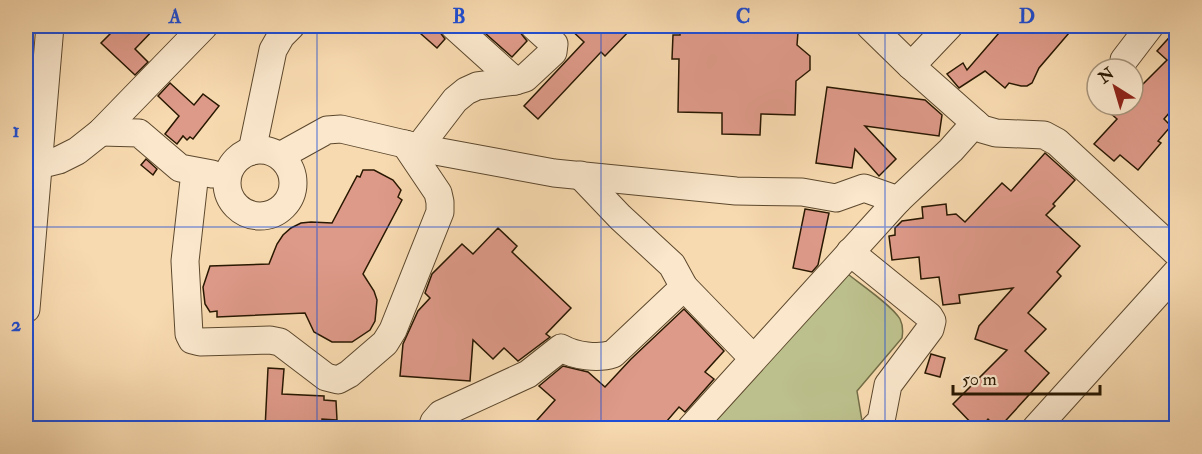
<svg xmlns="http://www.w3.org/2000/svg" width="1202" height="454" viewBox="0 0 1202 454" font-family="'IM FELL Double Pica',serif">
<rect width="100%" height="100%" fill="#f8dab0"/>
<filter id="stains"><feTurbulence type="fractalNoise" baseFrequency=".00333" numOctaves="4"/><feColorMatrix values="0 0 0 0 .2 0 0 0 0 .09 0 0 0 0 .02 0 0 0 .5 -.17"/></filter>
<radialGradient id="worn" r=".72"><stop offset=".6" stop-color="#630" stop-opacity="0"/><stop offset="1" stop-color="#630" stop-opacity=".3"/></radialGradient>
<path fill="#bcc08c" stroke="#726c46" stroke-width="1.5" d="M844,271c13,11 48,34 56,48 3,6 3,13 2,19l-45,53 5,30 -6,7h-152z"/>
<g fill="#de9a89" stroke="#281701" stroke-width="1.5">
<path d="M125,26h32l-22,23 13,13 -13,13 -34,-32 13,-13 4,3z"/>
<path d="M412,26h27v5l6,8 -8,9z"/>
<path d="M477,26h42v5l8,10 -15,16z"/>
<path d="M567,26h67l-29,30 -4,-4 -63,67 -14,-13 60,-64z"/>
<path d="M686,26h102v6h10l-1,13 13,11v14l-14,11 -1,34 -34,-1 -1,21 -38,-1v-21l-44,-1 1,-53h-7l1,-24h7v-7h6z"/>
<path d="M1005,26h70l-36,42 -7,15 -5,3h-6l-12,-3 -4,5 -20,-17 -26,17 -12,-14 16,-11 4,7z"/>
<path d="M1176,30v75l-12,14 7,7 -13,15 3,2 -23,27 -18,-15 -6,6 -20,-17 23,-25 -16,-14h32v-11l34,-34 -10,-9z"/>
<path d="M170,83l24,22 9,-11 16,12 -26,33 -3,-2 -3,3 -4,-4 -6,8 -12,-10 14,-18 -21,-20z"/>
<path d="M827,87l98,13 17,15 -3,21 -74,-10 31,33 -17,17 -24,-27 -3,19 -36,-5z"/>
<path d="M1045,153l30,27 -22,24 2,2 -9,9 34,31 -23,26 4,4 -33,37 18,16 -21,22 24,22 -51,56 -10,-10 -8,10h-3l-24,-25 54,-54 -32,-11 4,-13 34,-38 -54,7 1,8 -17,2 -4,-28 -18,2 -2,-22 -27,3 -3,-24 6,-1v-7l7,-7 21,-3 -1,-11 24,-3 1,11 9,-1 9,8 37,-39 9,8z"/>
<path d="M146,159l11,10 -4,6 -12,-10z"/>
<path d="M363,170h11l19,10 8,10 -3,7 4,3 -39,74 11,17 3,9 -2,21 -5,9 -18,12h-20l-18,-10 -9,-19 -88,4v-6l-7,1 -5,-8 -2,-17 7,-21 59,-2 8,-20 6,-9 8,-7 10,-5 10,-1 21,1 25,-47 3,1z"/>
<path d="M805,209l24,4 -11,52 -6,7 -19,-4z"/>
<path d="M498,228l19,18 -5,6 59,56 -25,26 4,3 -32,24 -14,-13 -11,11 -20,-19 -3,41 -70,-5 3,-32 15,-33 12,-13 -5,-5 7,-19 30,-30 11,10z"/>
<path d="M684,309l40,42 -19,21 9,7 -29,33 -6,-5 -19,22h-131l26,-29 -16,-14 24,-20 25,6 17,15 26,-28z"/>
<path d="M931,354l14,4 -5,19 -15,-4z"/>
<path d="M268,368l16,1 -2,25 42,2v4l12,1 1,19 -15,-1v4l-26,-2v8h-31z"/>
</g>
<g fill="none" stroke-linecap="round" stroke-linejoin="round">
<g stroke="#5c482d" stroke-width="29">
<g id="minor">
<path d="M454,26l61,55"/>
<path d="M870,26l41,40 71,63 14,4 48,2 13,7 119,110"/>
<path d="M1124,60l26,-34"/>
<path d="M911,66l38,-40"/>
<path d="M101,132l38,1 41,35 32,6"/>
<path d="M419,147l36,-47 11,-9 11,-5 38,-5 10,-3 28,-26 1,-8 -20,-18"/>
<circle cx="260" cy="183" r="33"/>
<path d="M252,151l21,-101 8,-14 10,-10"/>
<path d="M280,156l47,-26 14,-1 89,21 124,23 182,18 66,1 34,6 28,-10 34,12"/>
<path d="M26,165h13l20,-5 18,-9 24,-19 103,-106"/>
<path d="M195,172l-10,89 4,73 3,6 8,2 70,-2 10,2 46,35 12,3 11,-6 36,-31 8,-13 47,-118v-10l-2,-9 -33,-49"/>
<path d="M580,175l40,42 52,48 12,22 69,71"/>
<path d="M850,252l79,64 3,5 -2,8 -42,56 -7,36 -7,7"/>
<path d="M26,309l24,-283"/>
<path d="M432,428l2,-6 7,-8 87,-40 33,-26c14,8 37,11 52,6l71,-67"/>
<path d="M691,428l207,-228 53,-50 24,-27"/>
<path d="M1036,428l140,-155"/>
</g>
</g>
<use href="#minor" stroke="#fae7cc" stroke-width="27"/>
</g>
<path fill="none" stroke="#1d4ed8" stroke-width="1.5" stroke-opacity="0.55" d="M317,26v402M601,26v402M885,26v402M26,227h1150"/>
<rect width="1202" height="454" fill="none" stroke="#f8dab0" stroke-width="66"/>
<g transform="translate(1115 87) rotate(323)"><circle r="28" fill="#fae7cc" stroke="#a6947b" stroke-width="1.5"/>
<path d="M0-4.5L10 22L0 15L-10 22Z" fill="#8f2418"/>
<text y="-9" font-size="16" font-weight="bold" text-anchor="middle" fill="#281701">N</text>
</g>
<path d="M953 385v9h147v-9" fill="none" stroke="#281701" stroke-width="3"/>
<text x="962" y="385" font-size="18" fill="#281701" stroke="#fae7cc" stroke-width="4.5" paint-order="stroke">50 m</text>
<rect x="33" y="33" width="1136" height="388" fill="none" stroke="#1d4ed8" stroke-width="2"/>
<g font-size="20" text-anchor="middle" font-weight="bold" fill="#1d4ed8">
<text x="175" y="23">A</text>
<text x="459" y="23">B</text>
<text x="743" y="23">C</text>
<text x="1027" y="23">D</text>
<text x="16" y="137">1</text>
<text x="16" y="331">2</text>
</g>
<rect width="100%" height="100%" filter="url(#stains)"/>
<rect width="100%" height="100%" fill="url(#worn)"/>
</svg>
